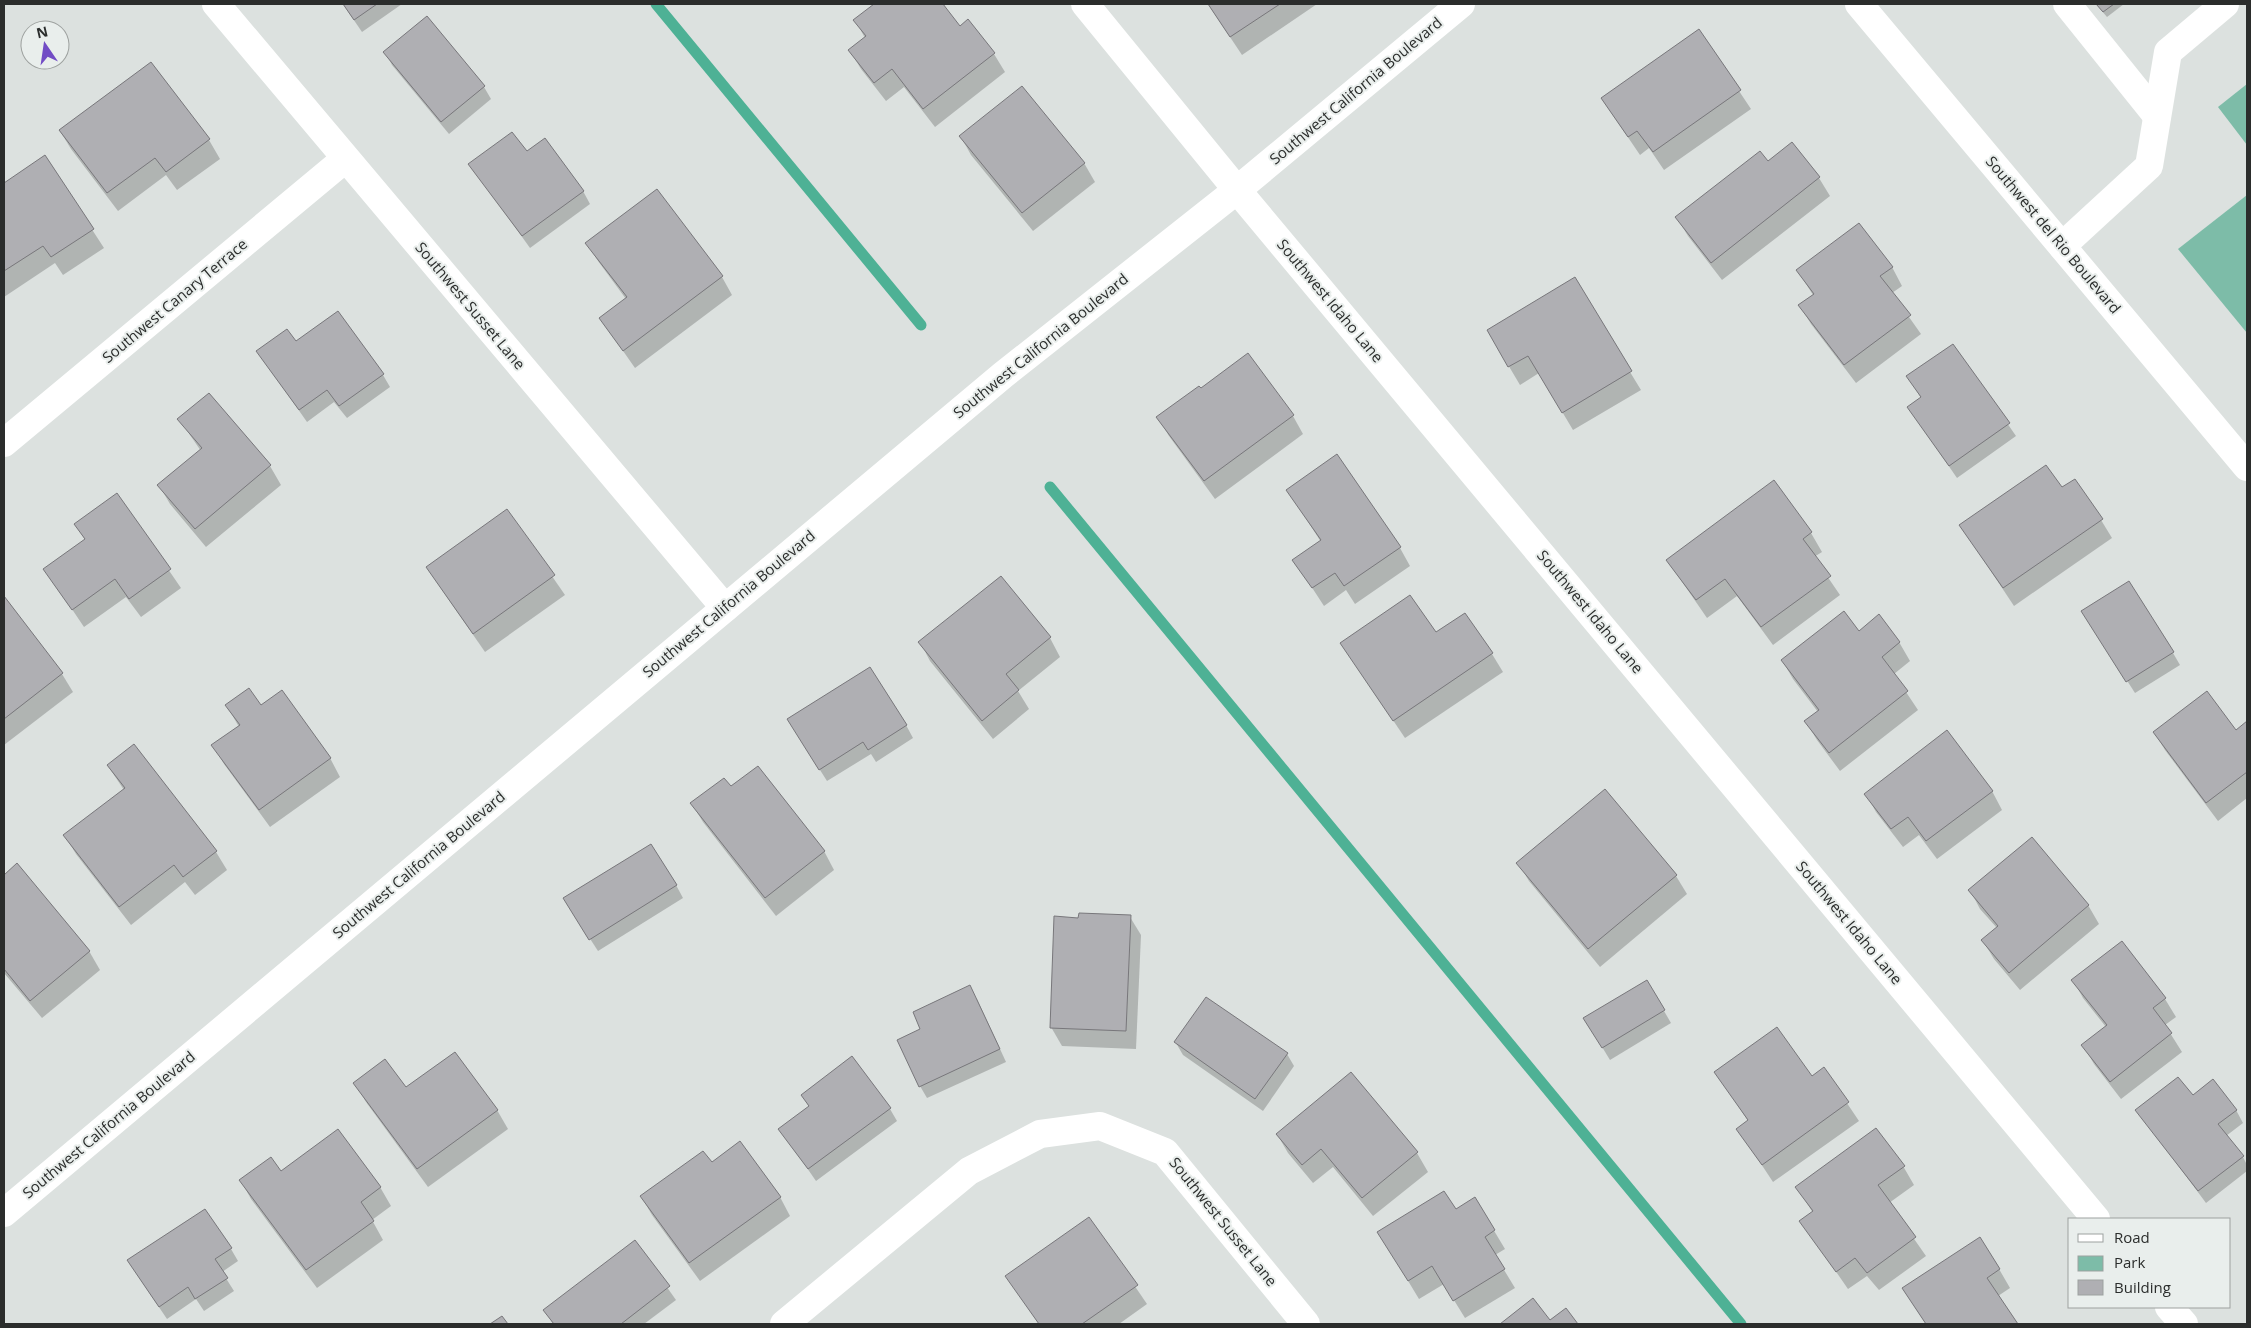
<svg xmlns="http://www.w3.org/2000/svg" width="2251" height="1328" viewBox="0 0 2251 1328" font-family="'Open Sans',sans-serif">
<rect width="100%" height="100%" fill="#dce1df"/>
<g fill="#7dbca8">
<path d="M2247,84v61l-29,-38z"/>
<path d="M2247,195v138l-69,-84z"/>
</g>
<g fill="#0003">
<path d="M343,4h59l-40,28z"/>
<path d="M876,4h66l18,24 8,-7 26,33 11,18 -70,55 -31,-40 -18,14 -25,-32 -11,-18 15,-13 -10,-18z"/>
<path d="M1208,4h109l-75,51z"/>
<path d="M2096,4h28l-17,13z"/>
<path d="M1699,31l52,78 -87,61 -15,-22 -9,7 -38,-56z"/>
<path d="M385,52l99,35 7,12 -42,35 -57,-69z"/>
<path d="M151,63l58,77 11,19 -43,31 -11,-15 -48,36 -47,-62 -11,-18z"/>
<path d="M961,137l123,26 11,19 -62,49 -62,-76z"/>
<path d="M1792,143l27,35 11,18 -108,84 -34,-44 -11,-18 90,-55z"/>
<path d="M526,152l57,39 7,13 -60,44 -60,-84z"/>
<path d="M45,157l59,91 -41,27 -8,-12 -51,34v-113z"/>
<path d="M587,243l135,34 10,18 -97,73 -35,-50 26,-19 -28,-38z"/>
<path d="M1892,267l10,19 -10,7 29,41 -65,49 -45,-59 -11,-18 13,-11 -15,-24z"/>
<path d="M1488,331l142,41 11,18 -68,40 -34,-57 -19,12z"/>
<path d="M296,343l87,32 7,12 -43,31 -13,-16 -27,20 -49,-70z"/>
<path d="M1953,345l63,91 -59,42 -49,-71 13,-9 -13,-21z"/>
<path d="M209,395l61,71 11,19 -75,62 -36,-43 -11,-19 42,-34 -22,-32z"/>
<path d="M1293,416l10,18 -88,65 -46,-63 -11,-18z"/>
<path d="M1773,482l38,51 11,19 -8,5 26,38 -67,50 -36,-49 -30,22 -40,-58z"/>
<path d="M2062,489l39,31 11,18 -98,68 -53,-80z"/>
<path d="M1288,490l112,58 10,18 -55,38 -9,-14 -22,16 -30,-46 27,-18z"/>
<path d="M117,495l64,93 -40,29 -15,-20 -42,30 -39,-58 40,-29 -9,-16z"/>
<path d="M507,511l58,84 -80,57 -58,-84z"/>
<path d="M1000,577l50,61 10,19 -42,34 11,18 -36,30 -63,-78 -10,-19z"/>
<path d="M4,598l58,76 11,18 -69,53z"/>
<path d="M2090,623l83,30 7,12 -45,28z"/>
<path d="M1858,632l41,10 11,19 -16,13 24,36 -78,61 -23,-31 -11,-18 12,-10 -25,-33 -11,-19z"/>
<path d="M1435,634l57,20 11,18 -98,66 -64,-95z"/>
<path d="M227,706l34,1 69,51 10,19 -70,50 -46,-63 -11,-19 26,-18z"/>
<path d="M2247,723v75l-29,23 -53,-71 -11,-18h82z"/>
<path d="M906,725l7,13 -37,24 -5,-8 -44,27 -31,-49z"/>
<path d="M134,746l82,106 11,18 -32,25 -10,-13 -54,43 -55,-71 -11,-18 59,-46 -16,-24z"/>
<path d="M731,788l93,63 10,19 -58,46 -73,-94 -11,-18z"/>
<path d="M1605,790l71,86 11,18 -87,73 -71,-86 -11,-18z"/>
<path d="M1992,791l10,19 -65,49 -18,-24 -16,12 -27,-35 -10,-18z"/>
<path d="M17,865l72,86 11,19 -58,48 -38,-45v-97z"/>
<path d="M676,885l7,13 -85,53 -26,-40z"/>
<path d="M1970,890l118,15 11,19 -79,66 -26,-31 -11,-18 14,-13 -17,-19z"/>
<path d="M1130,917l11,18 -5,114 -74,-3 -11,-19 29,-108z"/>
<path d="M2073,980l92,19 11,18 -11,8 17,27 -61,47 -27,-35 -11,-19 23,-18 -23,-29z"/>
<path d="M977,999l29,63 -79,36 -7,-12 2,-56z"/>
<path d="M1664,1011l7,12 -61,37 -25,-41z"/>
<path d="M1176,1043l111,11 7,12 -31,45 -80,-56z"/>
<path d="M1824,1069l35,52 -86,61 -35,-53 10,-8 -32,-49 96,5z"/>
<path d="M1351,1074l66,79 11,19 -55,44 -40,-49 -20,16 -25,-30 -11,-19z"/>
<path d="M355,1083l51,6 91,21 11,19 -80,58 -62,-85z"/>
<path d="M802,1095l88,14 7,12 -81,60 -36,-52 29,-22z"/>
<path d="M2192,1097l44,13 7,13 -17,13 17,21 4,8v6l-41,32 -69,-93z"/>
<path d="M711,1164l69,33 10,19 -90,65 -48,-66 -11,-19z"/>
<path d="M1903,1166l11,19 -25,18 37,53 -47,34 -12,-14 -19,13 -47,-68 12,-8 -16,-26z"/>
<path d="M281,1172l99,15 11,19 -19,14 11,20 -66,48 -66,-89 -10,-18z"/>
<path d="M1475,1199l30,50 -10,6 20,33 -50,30 -21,-34 -25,15 -29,-48z"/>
<path d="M1089,1219l58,85 -28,20h-80l-32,-48z"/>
<path d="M635,1242l41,58 -32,24h-91l-8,-13z"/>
<path d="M231,1249l7,12 -16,11 12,19 -30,20 -8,-12 -29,20 -31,-46z"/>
<path d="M1999,1269l11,19 -12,8 19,28h-91l-22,-35z"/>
<path d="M1533,1300l17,22 15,-12 11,14h-74z"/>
</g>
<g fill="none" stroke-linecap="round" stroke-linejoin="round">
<g stroke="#4eb195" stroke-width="11">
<path d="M656,4l265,321"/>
<path d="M1050,487l691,837"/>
</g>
</g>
<g fill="#afafb3" stroke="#78777b">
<path d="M343,4h34l-23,16z"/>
<path d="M874,4h69l17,22 8,-7 27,34 -72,56 -31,-40 -18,14 -26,-33 18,-14 -13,-16z"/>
<path d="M1208,4h72l-50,33z"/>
<path d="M2096,4h18l-11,8z"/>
<path d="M427,16l58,70 -44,36 -58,-70z"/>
<path d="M1699,29l42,61 -88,62 -16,-21 -9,6 -27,-39z"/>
<path d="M151,62l59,77 -44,33 -11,-14 -48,35 -48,-63z"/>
<path d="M1022,86l63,77 -63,50 -63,-77z"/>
<path d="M512,132l15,19 18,-13 39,53 -62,45 -54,-72z"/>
<path d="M1792,142l28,35 -109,86 -36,-46 85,-66 8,10z"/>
<path d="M45,155l49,74 -43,28 -8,-11 -39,25v-88z"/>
<path d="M657,189l66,87 -100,75 -24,-33 28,-21 -42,-54z"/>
<path d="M1859,223l34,44 -13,9 31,39 -67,50 -46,-60 16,-11 -18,-24z"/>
<path d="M1575,277l57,94 -70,42 -34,-57 -20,11 -21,-37z"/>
<path d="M338,311l46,63 -45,32 -12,-16 -28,20 -43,-59 31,-22 9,12z"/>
<path d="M1953,344l57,79 -61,43 -42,-59 14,-10 -15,-21z"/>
<path d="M1248,353l46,62 -90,66 -48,-64 43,-31 2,2z"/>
<path d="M209,393l62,72 -76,64 -38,-44 45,-37 -25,-29z"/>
<path d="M1337,454l64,93 -57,39 -9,-13 -23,15 -20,-28 29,-20 -35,-50z"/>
<path d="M2046,465l16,22 13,-8 28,40 -100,69 -44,-63z"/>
<path d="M1774,480l38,52 -9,7 28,37 -70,51 -36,-48 -29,21 -30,-40z"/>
<path d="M117,493l54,76 -42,30 -14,-20 -43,31 -29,-41 42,-30 -11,-15z"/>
<path d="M507,509l48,66 -82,59 -47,-67z"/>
<path d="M1001,576l50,61 -45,37 13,16 -37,31 -64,-79z"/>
<path d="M2129,581l45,71 -48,30 -45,-71z"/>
<path d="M1410,595l26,37 29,-19 28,40 -100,68 -53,-78z"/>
<path d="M4,596l59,77 -59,46z"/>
<path d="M1844,611l15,20 20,-17 21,28 -18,15 26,34 -79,62 -25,-32 15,-11 -38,-50z"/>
<path d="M870,667l37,58 -39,25 -5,-8 -44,28 -32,-51z"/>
<path d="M249,688l12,17 21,-15 49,68 -72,52 -48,-65 29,-20 -15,-20z"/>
<path d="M2207,691l29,39 11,-9v51l-41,31 -53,-71z"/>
<path d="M1947,730l46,61 -67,50 -18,-24 -17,12 -27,-35z"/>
<path d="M134,744l83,107 -34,26 -9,-12 -55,42 -56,-72 62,-47 -18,-23z"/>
<path d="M758,766l67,85 -60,47 -75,-95 34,-25 7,8z"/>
<path d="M1605,789l72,86 -89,74 -72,-86z"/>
<path d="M2032,837l57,68 -80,68 -28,-33 17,-14 -30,-36z"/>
<path d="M651,844l26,41 -88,55 -26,-42z"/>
<path d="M17,863l73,88 -60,50 -26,-32v-94z"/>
<path d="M1079,913l52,2 -5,116 -76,-3 4,-112 24,2z"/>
<path d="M2122,941l44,57 -13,10 19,25 -62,49 -29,-37 26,-20 -36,-45z"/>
<path d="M1647,980l18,30 -63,38 -19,-30z"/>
<path d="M970,985l30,64 -81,38 -22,-47 23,-11 -7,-17z"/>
<path d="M1206,997l82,56 -33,46 -81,-57z"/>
<path d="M1777,1027l35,49 12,-9 25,35 -87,63 -26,-36 12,-9 -34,-48z"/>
<path d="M455,1052l43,58 -81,59 -64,-86 32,-24 21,28z"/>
<path d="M852,1056l39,52 -83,61 -30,-40 31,-23 -8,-11z"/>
<path d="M1351,1072l67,80 -56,46 -41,-49 -19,16 -26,-31z"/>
<path d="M2178,1077l15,18 20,-16 24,31 -19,14 26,32 -46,35 -63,-81z"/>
<path d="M1876,1128l29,38 -27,19 38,52 -49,36 -12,-15 -19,14 -37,-51 14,-10 -18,-24z"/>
<path d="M338,1129l43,58 -20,15 13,19 -68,49 -67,-90 32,-23 10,14z"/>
<path d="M740,1141l41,56 -92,66 -49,-67 63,-45 9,11z"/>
<path d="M1444,1191l12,18 19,-12 20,33 -10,7 20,32 -52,32 -21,-35 -24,15 -31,-49z"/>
<path d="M205,1209l27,39 -17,11 13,19 -33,21 -7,-12 -29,20 -32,-47z"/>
<path d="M1089,1217l49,68 -56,39h-43l-34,-48z"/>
<path d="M1980,1237l20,32 -13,9 31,46h-92l-24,-36z"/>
<path d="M635,1240l35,46 -49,38h-67l-11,-14z"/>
<path d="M1533,1298l17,22 16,-12 12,16h-78z"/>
<path d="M502,1316l6,8h-18z"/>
</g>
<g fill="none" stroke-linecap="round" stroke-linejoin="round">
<g stroke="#fff" stroke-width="28">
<path d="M216,4l509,604"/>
<path d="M1085,4l152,186 859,1029"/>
<path d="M1859,4l388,463"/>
<path d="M2067,4l90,112"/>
<path d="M2062,246l87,-80 19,-114 57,-48"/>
<path d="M4,443l341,-284"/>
<path d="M4,1213l999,-838 234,-185 224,-186"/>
<path d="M2169,1307l15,17"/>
<path d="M784,1324l185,-153 71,-37 60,-8 65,26 141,172"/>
</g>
</g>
<g text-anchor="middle" stroke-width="4" stroke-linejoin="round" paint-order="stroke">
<g font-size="15" fill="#2b2d2c" stroke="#e9eeec">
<text transform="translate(1356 91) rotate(-40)" y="5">Southwest California Boulevard</text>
<text transform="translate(2053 235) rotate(50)" y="5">Southwest del Rio Boulevard</text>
<text transform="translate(175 301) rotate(-40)" y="5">Southwest Canary Terrace</text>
<text transform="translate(1330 301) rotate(50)" y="5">Southwest Idaho Lane</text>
<text transform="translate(470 306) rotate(50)" y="5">Southwest Susset Lane</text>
<text transform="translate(1041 346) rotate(-39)" y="5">Southwest California Boulevard</text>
<text transform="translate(729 604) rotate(-40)" y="5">Southwest California Boulevard</text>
<text transform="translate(1590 612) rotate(50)" y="5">Southwest Idaho Lane</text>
<text transform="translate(419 865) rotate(-40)" y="5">Southwest California Boulevard</text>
<text transform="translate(1849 923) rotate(50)" y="5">Southwest Idaho Lane</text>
<text transform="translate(109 1125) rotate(-40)" y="5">Southwest California Boulevard</text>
<text transform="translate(1223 1222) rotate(51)" y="5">Southwest Susset Lane</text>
</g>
</g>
<rect width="2251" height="1328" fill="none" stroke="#2b2d2c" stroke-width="10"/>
<rect x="2068" y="1218" width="162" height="90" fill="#e9eeec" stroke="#9da19f"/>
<rect x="2078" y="1234" width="25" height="8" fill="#ffffff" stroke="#9da19f"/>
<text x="2114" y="1243" font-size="15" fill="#2b2d2c">Road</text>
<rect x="2078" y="1256" width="25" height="15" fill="#7dbca8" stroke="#9da19f"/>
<text x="2114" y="1268" font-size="15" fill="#2b2d2c">Park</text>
<rect x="2078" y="1280" width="25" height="15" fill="#afafb3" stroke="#9da19f"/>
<text x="2114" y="1293" font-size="15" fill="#2b2d2c">Building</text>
<g transform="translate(45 45) rotate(347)"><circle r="24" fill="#e9eeec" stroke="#9da19f"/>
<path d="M0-4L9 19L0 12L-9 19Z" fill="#724cc5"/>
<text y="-8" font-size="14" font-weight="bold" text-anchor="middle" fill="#2b2d2c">N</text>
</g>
</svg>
